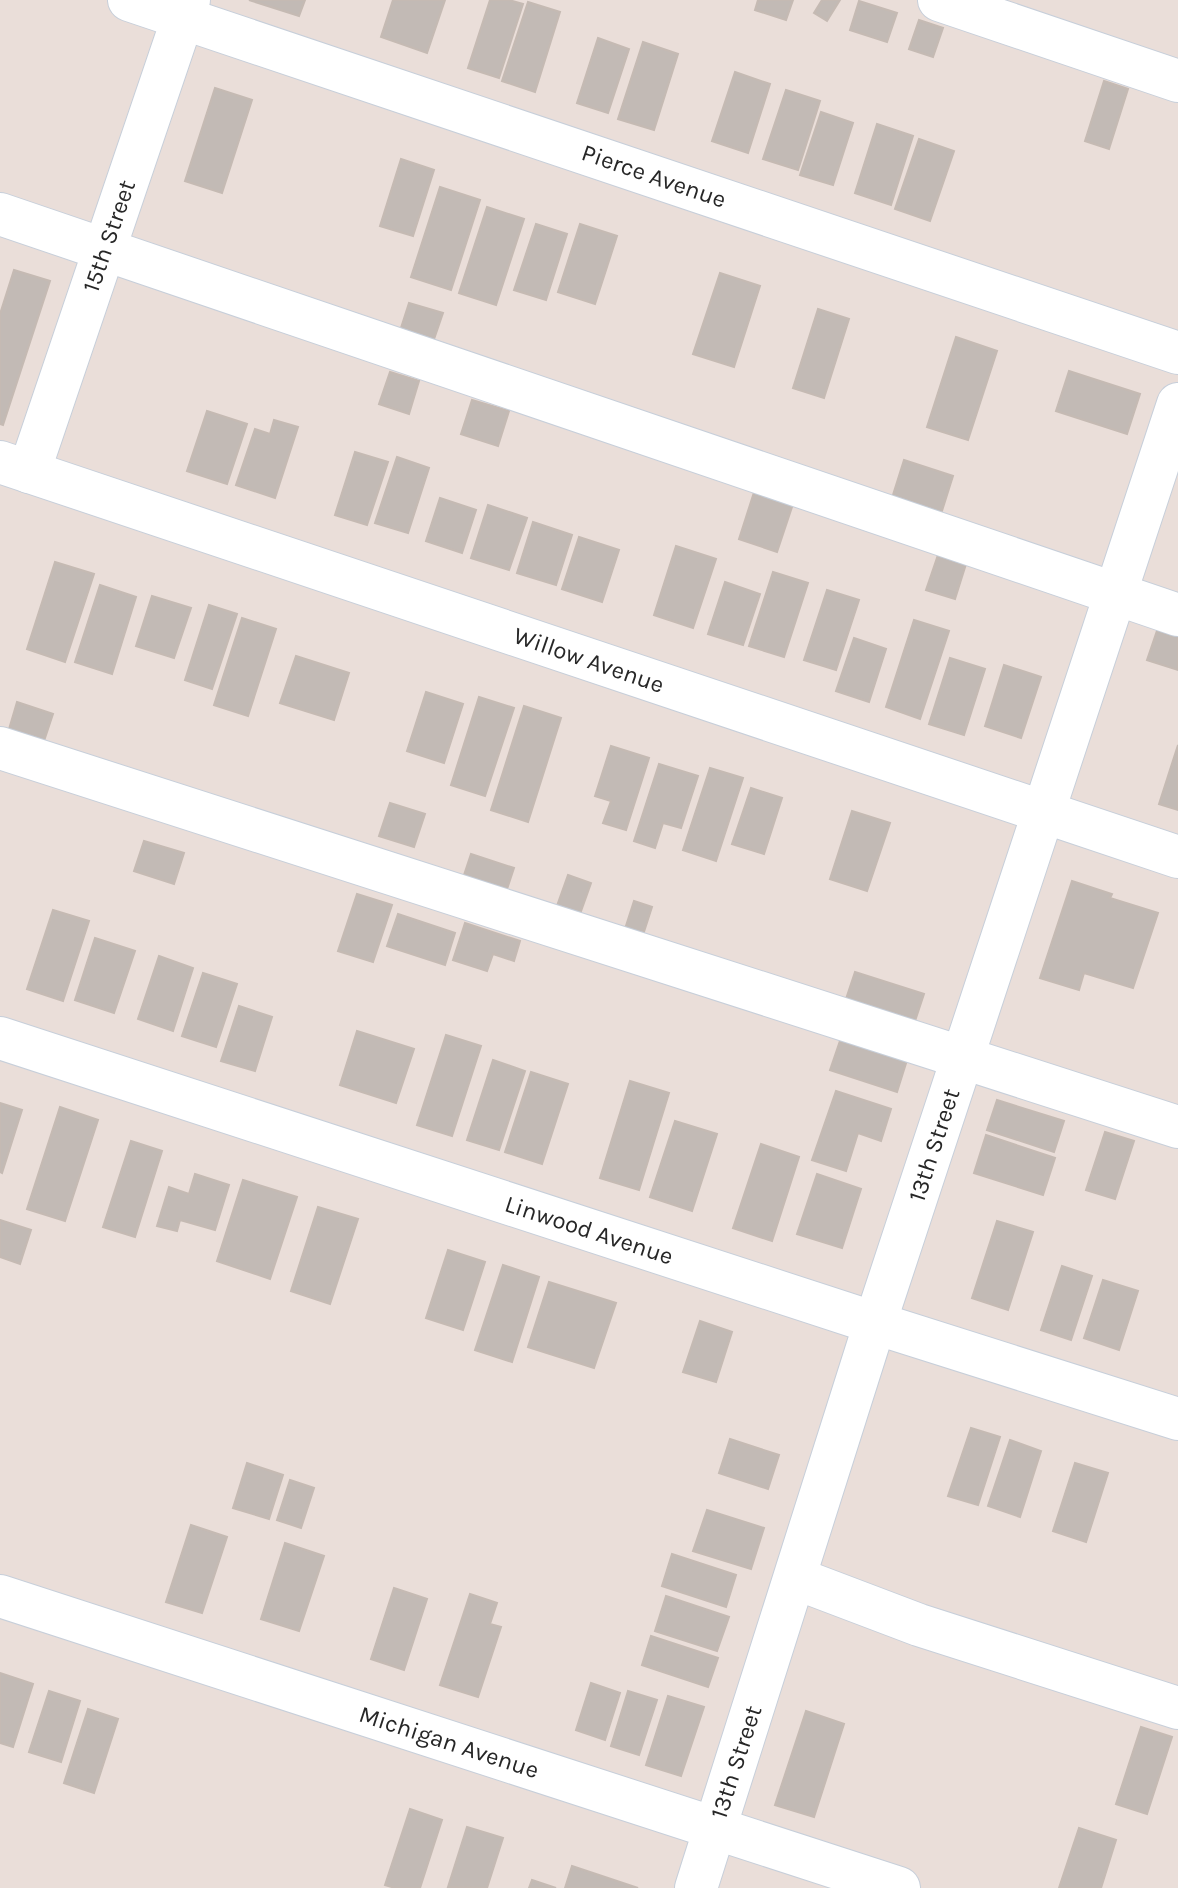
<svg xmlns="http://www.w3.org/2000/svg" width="1178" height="1888" viewBox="0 0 1178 1888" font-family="Karla,sans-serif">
<rect width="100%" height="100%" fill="#eaded9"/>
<g fill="#c2bab5" stroke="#c5bab3" stroke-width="2">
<path d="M249,0h56l-6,16z"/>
<path d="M393,0h52l-18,53 -46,-16z"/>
<path d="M490,0h19l14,4 -24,74 -31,-10z"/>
<path d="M758,0h35l-7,20 -31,-10z"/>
<path d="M822,0h18l-13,21 -13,-8z"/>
<path d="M859,1l38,12 -10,29 -37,-12z"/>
<path d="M528,2l32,10 -25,80 -33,-11z"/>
<path d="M919,20l24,8 -10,29 -24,-8z"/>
<path d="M598,38l31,11 -21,64 -31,-10z"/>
<path d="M643,42l35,12 -24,76 -36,-11z"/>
<path d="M735,72l35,12 -22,69 -36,-12z"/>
<path d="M1104,81l24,8 -19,60 -24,-8z"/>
<path d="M215,88l37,12 -30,93 -37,-12z"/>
<path d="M786,90l34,11 -22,69 -35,-11z"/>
<path d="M821,112l32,11 -20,62 -33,-10z"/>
<path d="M877,124l36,12 -22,69 -36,-12z"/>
<path d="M919,139l35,12 -24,70 -35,-12z"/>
<path d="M401,159l33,11 -21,66 -33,-10z"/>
<path d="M440,187l40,13 -29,90 -40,-13z"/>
<path d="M487,207l37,12 -28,86 -37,-12z"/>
<path d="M536,224l31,10 -21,66 -32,-10z"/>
<path d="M580,224l37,12 -22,68 -37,-12z"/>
<path d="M14,270l36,11 -47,144 -3,-1v-110z"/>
<path d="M720,273l40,13 -26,81 -41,-13z"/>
<path d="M409,303l34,10 -11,32 -33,-11z"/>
<path d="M818,309l31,10 -25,79 -31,-10z"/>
<path d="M956,337l41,14 -29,89 -41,-13z"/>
<path d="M1069,371l71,23 -13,40 -71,-23z"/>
<path d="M390,372l29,9 -10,33 -30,-10z"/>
<path d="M472,400l37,11 -11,35 -37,-12z"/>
<path d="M207,411l40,13 -20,60 -40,-13z"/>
<path d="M274,420l24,7 -23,71 -39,-13 19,-56 15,5z"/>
<path d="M355,452l33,10 -21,63 -32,-10z"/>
<path d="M397,457l32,11 -21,65 -33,-10z"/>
<path d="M904,460l49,16 -12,38 -49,-16z"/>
<path d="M757,483l39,12 -19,57 -38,-13z"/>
<path d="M440,498l36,12 -14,43 -36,-12z"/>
<path d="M488,505l39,13 -18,52 -38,-12z"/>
<path d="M533,522l39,13 -16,50 -39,-12z"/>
<path d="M579,537l40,13 -17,52 -40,-13z"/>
<path d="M676,546l40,13 -23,69 -39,-13z"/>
<path d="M939,552l28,9 -12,38 -29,-9z"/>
<path d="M55,562l39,12 -29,88 -38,-13z"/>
<path d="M773,572l35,11 -24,74 -35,-11z"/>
<path d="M725,582l35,12 -17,51 -35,-11z"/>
<path d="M100,585l36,12 -24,77 -37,-12z"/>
<path d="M827,590l32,10 -23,70 -32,-10z"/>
<path d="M152,596l39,12 -17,50 -38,-12z"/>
<path d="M209,605l28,9 -25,75 -27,-9z"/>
<path d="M242,618l34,11 -28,87 -34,-11z"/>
<path d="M1161,619l17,5v46l-31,-10z"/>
<path d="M914,620l35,11 -29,88 -34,-12z"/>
<path d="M854,638l32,11 -17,53 -33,-11z"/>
<path d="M296,656l53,17 -15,47 -54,-17z"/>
<path d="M950,658l35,11 -21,66 -35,-11z"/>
<path d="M1004,665l37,12 -20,61 -36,-12z"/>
<path d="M426,692l37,12 -19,59 -37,-12z"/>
<path d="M479,697l35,11 -29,88 -34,-11z"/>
<path d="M17,702l36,12 -11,33 -35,-11z"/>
<path d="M524,706l37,12 -33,104 -37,-12z"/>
<path d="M1178,745v65l-19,-6z"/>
<path d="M611,746l38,12 -23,72 -23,-7 8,-22 -16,-5z"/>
<path d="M659,764l39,12 -17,52 -18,-5 -8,25 -21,-7z"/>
<path d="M710,768l33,10 -27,83 -33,-11z"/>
<path d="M751,788l31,10 -18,56 -32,-10z"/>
<path d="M390,803l35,11 -11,33 -35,-11z"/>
<path d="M852,811l38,12 -23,68 -37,-12z"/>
<path d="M144,841l40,12 -10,31 -40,-13z"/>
<path d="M471,854l43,14 -10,30 -43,-14z"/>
<path d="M568,875l23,8 -11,31 -23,-8z"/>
<path d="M1072,881l40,13 -2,4 48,15 -25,75 -49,-15 -5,17 -39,-12z"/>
<path d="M357,894l35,11 -19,57 -35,-11z"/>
<path d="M634,901l18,6 -10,31 -18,-6z"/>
<path d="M53,910l36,11 -26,80 -36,-12z"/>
<path d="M398,914l57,19 -10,32 -58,-19z"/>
<path d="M465,923l55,18 -6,20 -21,-7 -6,17 -34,-11z"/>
<path d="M95,938l40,13 -21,62 -39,-13z"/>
<path d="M159,956l34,12 -20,63 -35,-12z"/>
<path d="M855,972l69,22 -12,36 -69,-22z"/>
<path d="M203,973l34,11 -21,63 -34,-11z"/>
<path d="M239,1006l33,11 -17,54 -34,-10z"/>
<path d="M357,1031l57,18 -18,54 -56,-18z"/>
<path d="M446,1035l35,11 -29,90 -35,-11z"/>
<path d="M842,1035l66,22 -11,35 -67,-22z"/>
<path d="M493,1060l32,11 -26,79 -32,-10z"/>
<path d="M531,1072l37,12 -26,80 -37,-12z"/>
<path d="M630,1081l39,12 -30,97 -39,-12z"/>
<path d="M836,1091l55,18 -10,32 -23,-8 -12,38 -34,-11z"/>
<path d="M997,1100l67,21 -10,31 -67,-22z"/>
<path d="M0,1103l22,7 -20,63 -2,-1z"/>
<path d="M60,1107l38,13 -33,101 -38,-12z"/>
<path d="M675,1121l42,13 -25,77 -42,-14z"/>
<path d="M1105,1132l29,9 -19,58 -29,-9z"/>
<path d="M986,1135l69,23 -12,37 -69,-22z"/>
<path d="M131,1141l31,10 -27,86 -32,-10z"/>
<path d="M761,1144l38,13 -27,84 -39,-13z"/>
<path d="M195,1174l34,11 -14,45 -35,-10 -3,11 -20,-5 12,-39 20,7z"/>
<path d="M817,1174l44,15 -19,59 -45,-14z"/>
<path d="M243,1180l54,17 -27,82 -53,-18z"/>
<path d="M318,1207l40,12 -28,85 -39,-13z"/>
<path d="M0,1220l31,10 -11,34 -20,-7z"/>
<path d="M997,1221l36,11 -25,78 -36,-12z"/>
<path d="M448,1250l37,12 -22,68 -37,-12z"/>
<path d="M503,1265l36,12 -27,85 -37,-12z"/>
<path d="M1062,1266l30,10 -21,64 -30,-10z"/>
<path d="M1103,1280l35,11 -19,59 -35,-12z"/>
<path d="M549,1282l67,21 -22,65 -66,-21z"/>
<path d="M700,1321l32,11 -16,50 -33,-10z"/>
<path d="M971,1428l29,9 -22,68 -30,-9z"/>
<path d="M730,1439l49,16 -11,34 -49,-16z"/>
<path d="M1010,1440l31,11 -21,66 -32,-11z"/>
<path d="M247,1463l36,12 -14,44 -36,-11z"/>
<path d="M1075,1463l33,10 -22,69 -33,-11z"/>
<path d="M290,1480l24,8 -13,40 -24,-8z"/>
<path d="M707,1510l57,18 -13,41 -58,-18z"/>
<path d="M191,1525l36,12 -25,76 -36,-11z"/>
<path d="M285,1543l39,13 -25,75 -38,-12z"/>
<path d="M672,1554l64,21 -10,32 -64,-21z"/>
<path d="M394,1588l33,11 -23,71 -33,-11z"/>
<path d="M470,1594l27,9 -7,21 11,3 -23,70 -38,-12z"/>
<path d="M666,1596l63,21 -12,34 -62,-20z"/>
<path d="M651,1636l67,22 -10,29 -66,-22z"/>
<path d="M0,1673l33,11 -20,63 -13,-4z"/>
<path d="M591,1683l29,10 -15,47 -29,-10z"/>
<path d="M49,1691l31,10 -19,61 -32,-10z"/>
<path d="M628,1691l29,9 -18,55 -28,-9z"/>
<path d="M668,1696l36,11 -23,69 -35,-11z"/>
<path d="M88,1709l30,10 -24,74 -30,-10z"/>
<path d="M806,1711l38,13 -30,93 -39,-12z"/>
<path d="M1141,1727l31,10 -25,77 -31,-10z"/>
<path d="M410,1809l32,11 -22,68h-25l-10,-3z"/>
<path d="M467,1827l36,11 -16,50 -39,-1z"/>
<path d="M1079,1828l37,12 -15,48h-42z"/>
<path d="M572,1866l66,22h-73z"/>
<path d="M532,1880l24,8h-27z"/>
</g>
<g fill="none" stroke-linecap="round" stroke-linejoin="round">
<g stroke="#c7cfda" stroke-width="44">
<g id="minor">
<path d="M129,0l1049,353"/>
<path d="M939,0l239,81"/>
<path d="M0,214l1178,401"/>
<path d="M0,462l1178,395"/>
<path d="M29,472l160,-472"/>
<path d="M0,748l1178,379"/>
<path d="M0,1038l875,285 303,96"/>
<path d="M795,1578l124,47 259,83"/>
<path d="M0,1596l899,292"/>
<path d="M696,1888l179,-565 303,-919"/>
</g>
</g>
<use href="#minor" stroke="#fff" stroke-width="42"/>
</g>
<g text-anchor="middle" stroke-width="8" stroke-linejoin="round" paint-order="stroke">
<g font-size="24" fill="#272727" stroke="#fff">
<text transform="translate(654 176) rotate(19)" y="8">Pierce Avenue</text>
<text transform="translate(109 236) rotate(-71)" y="8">15th Street</text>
<text transform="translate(589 660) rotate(19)" y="8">Willow Avenue</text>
<text transform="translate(934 1145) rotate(-72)" y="8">13th Street</text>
<text transform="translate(589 1230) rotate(18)" y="8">Linwood Avenue</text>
<text transform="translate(449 1742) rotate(18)" y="8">Michigan Avenue</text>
<text transform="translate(736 1762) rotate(-72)" y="8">13th Street</text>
</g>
</g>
</svg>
